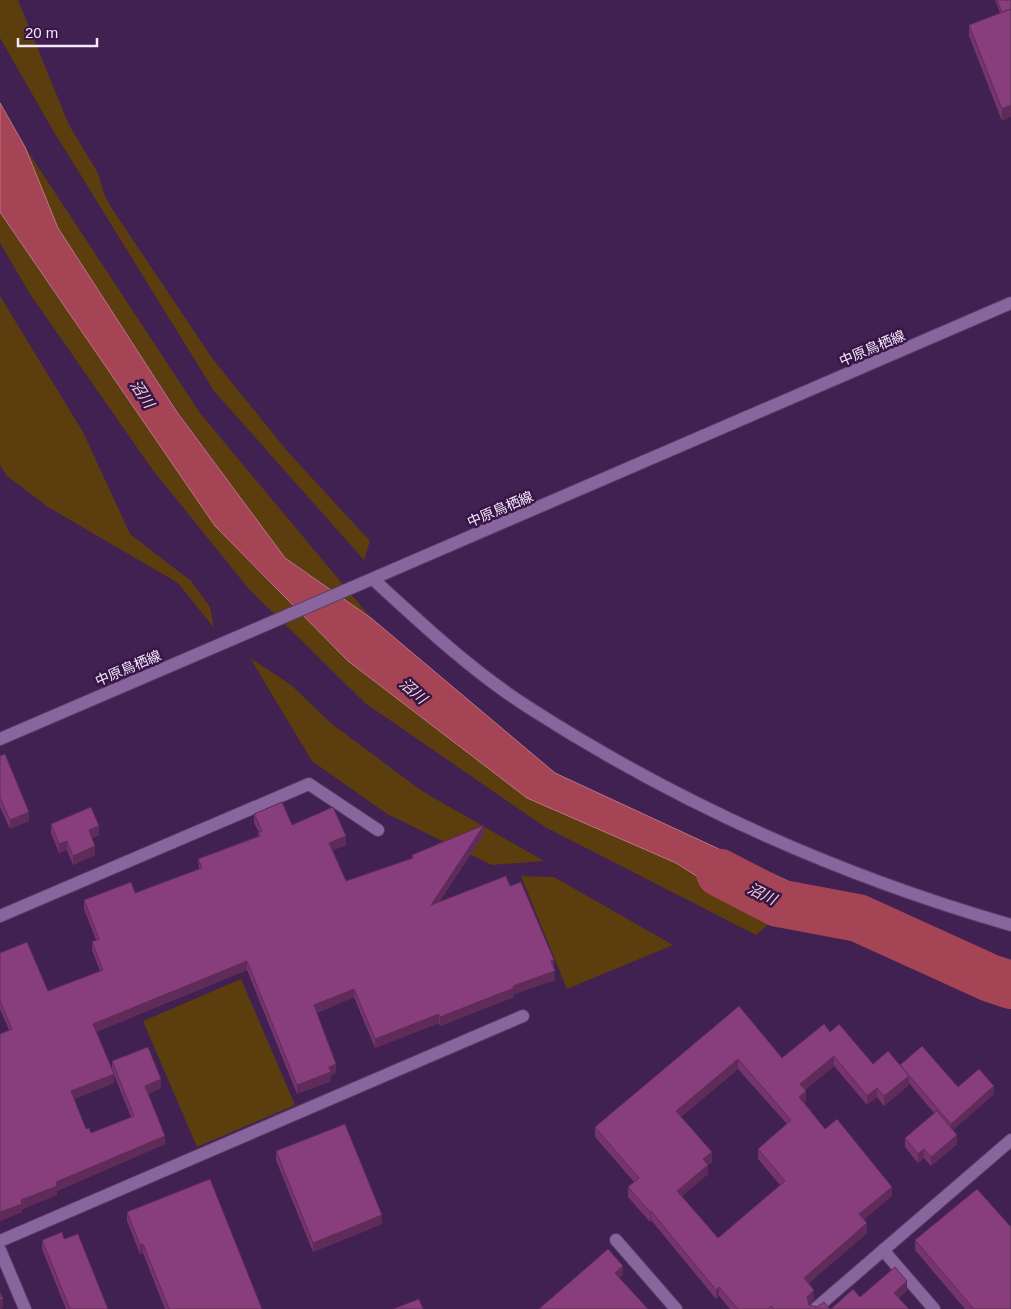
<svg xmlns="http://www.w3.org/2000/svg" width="1011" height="1309" viewBox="0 0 1011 1309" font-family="Arial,'Noto Sans JP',sans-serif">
<rect width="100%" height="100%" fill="#412052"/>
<g fill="#5b3d0e">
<path d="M0,0h18l51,125 29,48 6,21 7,13 101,151 76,94 82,89 -6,19 -150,-169 -163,-264 -51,-89z"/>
<path d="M25,147l175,266 171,205 -86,-60 -107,-146 -120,-184z"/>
<path d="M0,212l215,314 133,135 179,137 149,65 94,60 -14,12 -211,-108 -180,-124 -117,-115 -96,-119 -122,-175 -30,-51z"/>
<path d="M0,296l83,136 47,102 61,47 19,26 4,21 -36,-45 -130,-76 -41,-31 -7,-11z"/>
<path d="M250,658l40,26 42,40 90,67 122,70 -52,4 -105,-51 -75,-53z"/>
<path d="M521,876l33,1 119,68 -106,44z"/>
<path d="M241,979l54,126 -98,42 -54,-126z"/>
</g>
<path fill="#a54454" stroke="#bd7586" d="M0,103l25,44 33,81 119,184 108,146 86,60 184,155 233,108 -18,42 -94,-60 -149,-65 -179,-137 -133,-135 -215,-314z"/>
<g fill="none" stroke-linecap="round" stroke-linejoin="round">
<path stroke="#a54454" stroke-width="48" d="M720,873l58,30 80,15 132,60 21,7"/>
<g stroke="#593b66" stroke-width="14">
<g id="minor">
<path d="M374,580c49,45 98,91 154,127 149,96 313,169 483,218"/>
<path d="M0,916l309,-132 69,46"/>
<path d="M616,1240l60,69"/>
<path d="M0,1241l523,-225"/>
<path d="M0,1250l25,59"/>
<path d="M883,1250l51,59"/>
<path d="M815,1309l196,-169"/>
</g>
</g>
<g stroke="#593b66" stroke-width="14">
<path id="secondary" d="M0,739c337,-145 674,-289 1011,-436"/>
</g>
<use href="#minor" stroke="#88659c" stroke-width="12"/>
<use href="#secondary" stroke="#88659c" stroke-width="12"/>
</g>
<g fill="#75356c" fill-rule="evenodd">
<path d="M995,0h16l-9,121 -33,-85v-11l31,-12z"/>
<path d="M0,756l29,65 -19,8 -10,-22z"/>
<path d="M254,814l38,11 54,20 -13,5 13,31 66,-23v-3l72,-21 -45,68 71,-16 44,83 1,11 -41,14v3l-74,29 -1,-3 -64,25 -21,-51 -37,16 19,60 -5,2v6l-34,13 -50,-124 -151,62 16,38v-9l49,27 -13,6 17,50 -108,47v4l-35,14v3l-22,9v-187l9,-4 -9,-21v-56l48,38 52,-20 -8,-21v-8l4,-2 -12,-31v-9l51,-7 64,-24 -1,-10 60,-23 1,-4 -5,-9zM114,1075l17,42 -40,16 -5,-4 -12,-30 40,-16z"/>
<path d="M51,824l48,11 -7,3 3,17 -22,10 -6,-15 -8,3 -8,-20z"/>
<path d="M739,1006l43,52 48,-26 43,32 27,1 58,22 36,7 -41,36 4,14 -26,22 -7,-8 -6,5 -13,-16v-9l29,-25 -25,-30v2l-25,21 -7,-9 -10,8 -33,-39 -29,24 1,10 -2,2 21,27 67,67 -28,23 3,14 -58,50 5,16 -5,6 8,2 13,2h-100l-11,-13 -3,3 -65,-79 -1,2 -22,-25v-10l6,-5 -39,-45v-10zM738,1069l49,55 -29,25v10l22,26 -62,53 -36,-42 26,-22v-9l4,-3 -31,-45z"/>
<path d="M276,1151l106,73 -69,28 -37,-92z"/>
<path d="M127,1212l135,97h-97l-22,-56 -3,1 -13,-33z"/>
<path d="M64,1239l44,70h-42l-24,-60v-9z"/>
<path d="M915,1240l96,69h-46l-50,-59z"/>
</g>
<g fill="#5f2b58">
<path d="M1011,105v12l-9,4v-12z"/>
<path d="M29,812v9l-19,8v-9z"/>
<path d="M484,825v9l-53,79v-8z"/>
<path d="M99,826v9l-10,4v-9z"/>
<path d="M346,836v9l-17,7v-9z"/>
<path d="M67,841v9l-8,3v-9z"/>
<path d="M95,846v9l-22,10v-9z"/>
<path d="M554,960v9l-3,-8z"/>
<path d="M247,961v9l-154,63v-9z"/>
<path d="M555,971v9l-41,14v3l-74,29v-9l73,-31z"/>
<path d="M354,989v8l-40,17v-9z"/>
<path d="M439,1014v9l-64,25v-9z"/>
<path d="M834,1056v10l-34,28v-10z"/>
<path d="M738,1059v10l-62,52v-10z"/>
<path d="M336,1064v9l-5,2v6l-34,13v-9l32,-18z"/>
<path d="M114,1074v9l-43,17v-9z"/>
<path d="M909,1076v9l-25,21v-10z"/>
<path d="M161,1079v9l-16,7v-9z"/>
<path d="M994,1086v8l-43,38v-8z"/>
<path d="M877,1088v9l-10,8v-9z"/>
<path d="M806,1091v9l-7,6v-9z"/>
<path d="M957,1135v9l-26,22v-9z"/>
<path d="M165,1136v8l-108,47v4l-35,14v3l-22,9v-9l21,-12 35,-18z"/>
<path d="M924,1149v9l-6,5v-9z"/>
<path d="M712,1152v10l-4,3v9l-31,26v-9l26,-32z"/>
<path d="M892,1187v9l-33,27v-9z"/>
<path d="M651,1211v9l-1,2v-10z"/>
<path d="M382,1215v9l-69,28v-9z"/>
<path d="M867,1223v10l-63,54v-9z"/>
<path d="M143,1244v9l-3,1v-9z"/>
<path d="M623,1266v9l-8,7v-9z"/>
<path d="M907,1281v10l-13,11v-9z"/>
<path d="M719,1287v9l-3,3v-9z"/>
<path d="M814,1290v9l-7,8v-10z"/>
<path d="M3,1299v9l-3,1v-9z"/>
</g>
<g fill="#883e7d" stroke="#5f2b58" fill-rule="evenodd">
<path d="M997,0h14v9l-9,3z"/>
<path d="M1011,9v96l-9,4 -33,-84z"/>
<path d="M5,754l24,58 -19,8 -10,-22v-42z"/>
<path d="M282,802l10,23 41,-18 13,29 -17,7 17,38 67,-23 -1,-3 72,-30 -53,80 75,-29 4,10 11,-4 33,78 -3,1 4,10 -42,15 1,2 -74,29 -1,-3 -64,25 -21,-50 -40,16 22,59 -7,3 2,5 -34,13 -50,-124 -154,63 21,50 -43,17 15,38 3,-1 2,5 43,-17 -22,-55 36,-14 13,32 -16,7 20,50 -109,46 1,4 -36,14 1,4 -22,8v-178l12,-5 -12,-28v-48l27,-11 21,49 55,-21 -11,-28 7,-3 -15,-39 47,-18 4,11 67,-25 -4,-9 62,-23 -2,-3 4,-2 -8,-17z"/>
<path d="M91,807l8,19 -10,4 6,16 -22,10 -6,-15 -8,3 -8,-20z"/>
<path d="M739,1006l43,52 42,-34 6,8 9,-8 34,40 15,-13 21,25 -25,20 -7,-8 -10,8 -33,-40 -34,28 6,7 -7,6 26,32 12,-10 55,68 -33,27 8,9 -63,55 10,12 -7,7 2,8 8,2 7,-5 6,7h-56l-3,-3 -3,3h-30l-19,-22 -3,3 -65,-79 -1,1 -22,-25 11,-9 -44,-51zM738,1059l53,61 -33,29 27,32 -67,57 -41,-47 31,-26 -5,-6 9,-7 -36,-41z"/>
<path d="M922,1046l36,41 21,-18 15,17 -43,38 -51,-59z"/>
<path d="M937,1111l20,24 -26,22 -7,-8 -6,5 -13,-16z"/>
<path d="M345,1124l37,91 -69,28 -37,-92z"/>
<path d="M210,1179l52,130h-93l-26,-65 -3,1 -13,-33z"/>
<path d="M977,1189l34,38v82h-37l-59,-69z"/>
<path d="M62,1232l2,7 14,-5 30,75h-38l-28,-69z"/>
<path d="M608,1249l15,17 -8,7 33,36h-109z"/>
<path d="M895,1267l12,14 -13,12 15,16h-78l22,-20 7,8z"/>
<path d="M0,1292l3,7 -3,1z"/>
<path d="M419,1299l4,10h-30z"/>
</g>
<g text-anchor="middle" stroke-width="5" stroke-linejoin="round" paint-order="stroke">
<g font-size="14" fill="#f4e8fb" stroke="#371647">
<text transform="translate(872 348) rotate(-23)" y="5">中原鳥栖線</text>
<text transform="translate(500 509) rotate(-23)" y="5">中原鳥栖線</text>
<text transform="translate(128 668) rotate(-23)" y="5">中原鳥栖線</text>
</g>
<g font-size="15" font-style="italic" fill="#f3d6d8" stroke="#371647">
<text transform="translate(142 394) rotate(56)" y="5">沼川</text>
<text transform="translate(413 691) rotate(41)" y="5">沼川</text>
<text transform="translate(762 894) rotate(26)" y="5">沼川</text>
</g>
</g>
<path d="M18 38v8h79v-8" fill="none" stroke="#f4e8fb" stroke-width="2.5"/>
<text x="25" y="38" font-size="15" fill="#f4e8fb" stroke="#371647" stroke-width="4" paint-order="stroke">20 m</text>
</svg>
